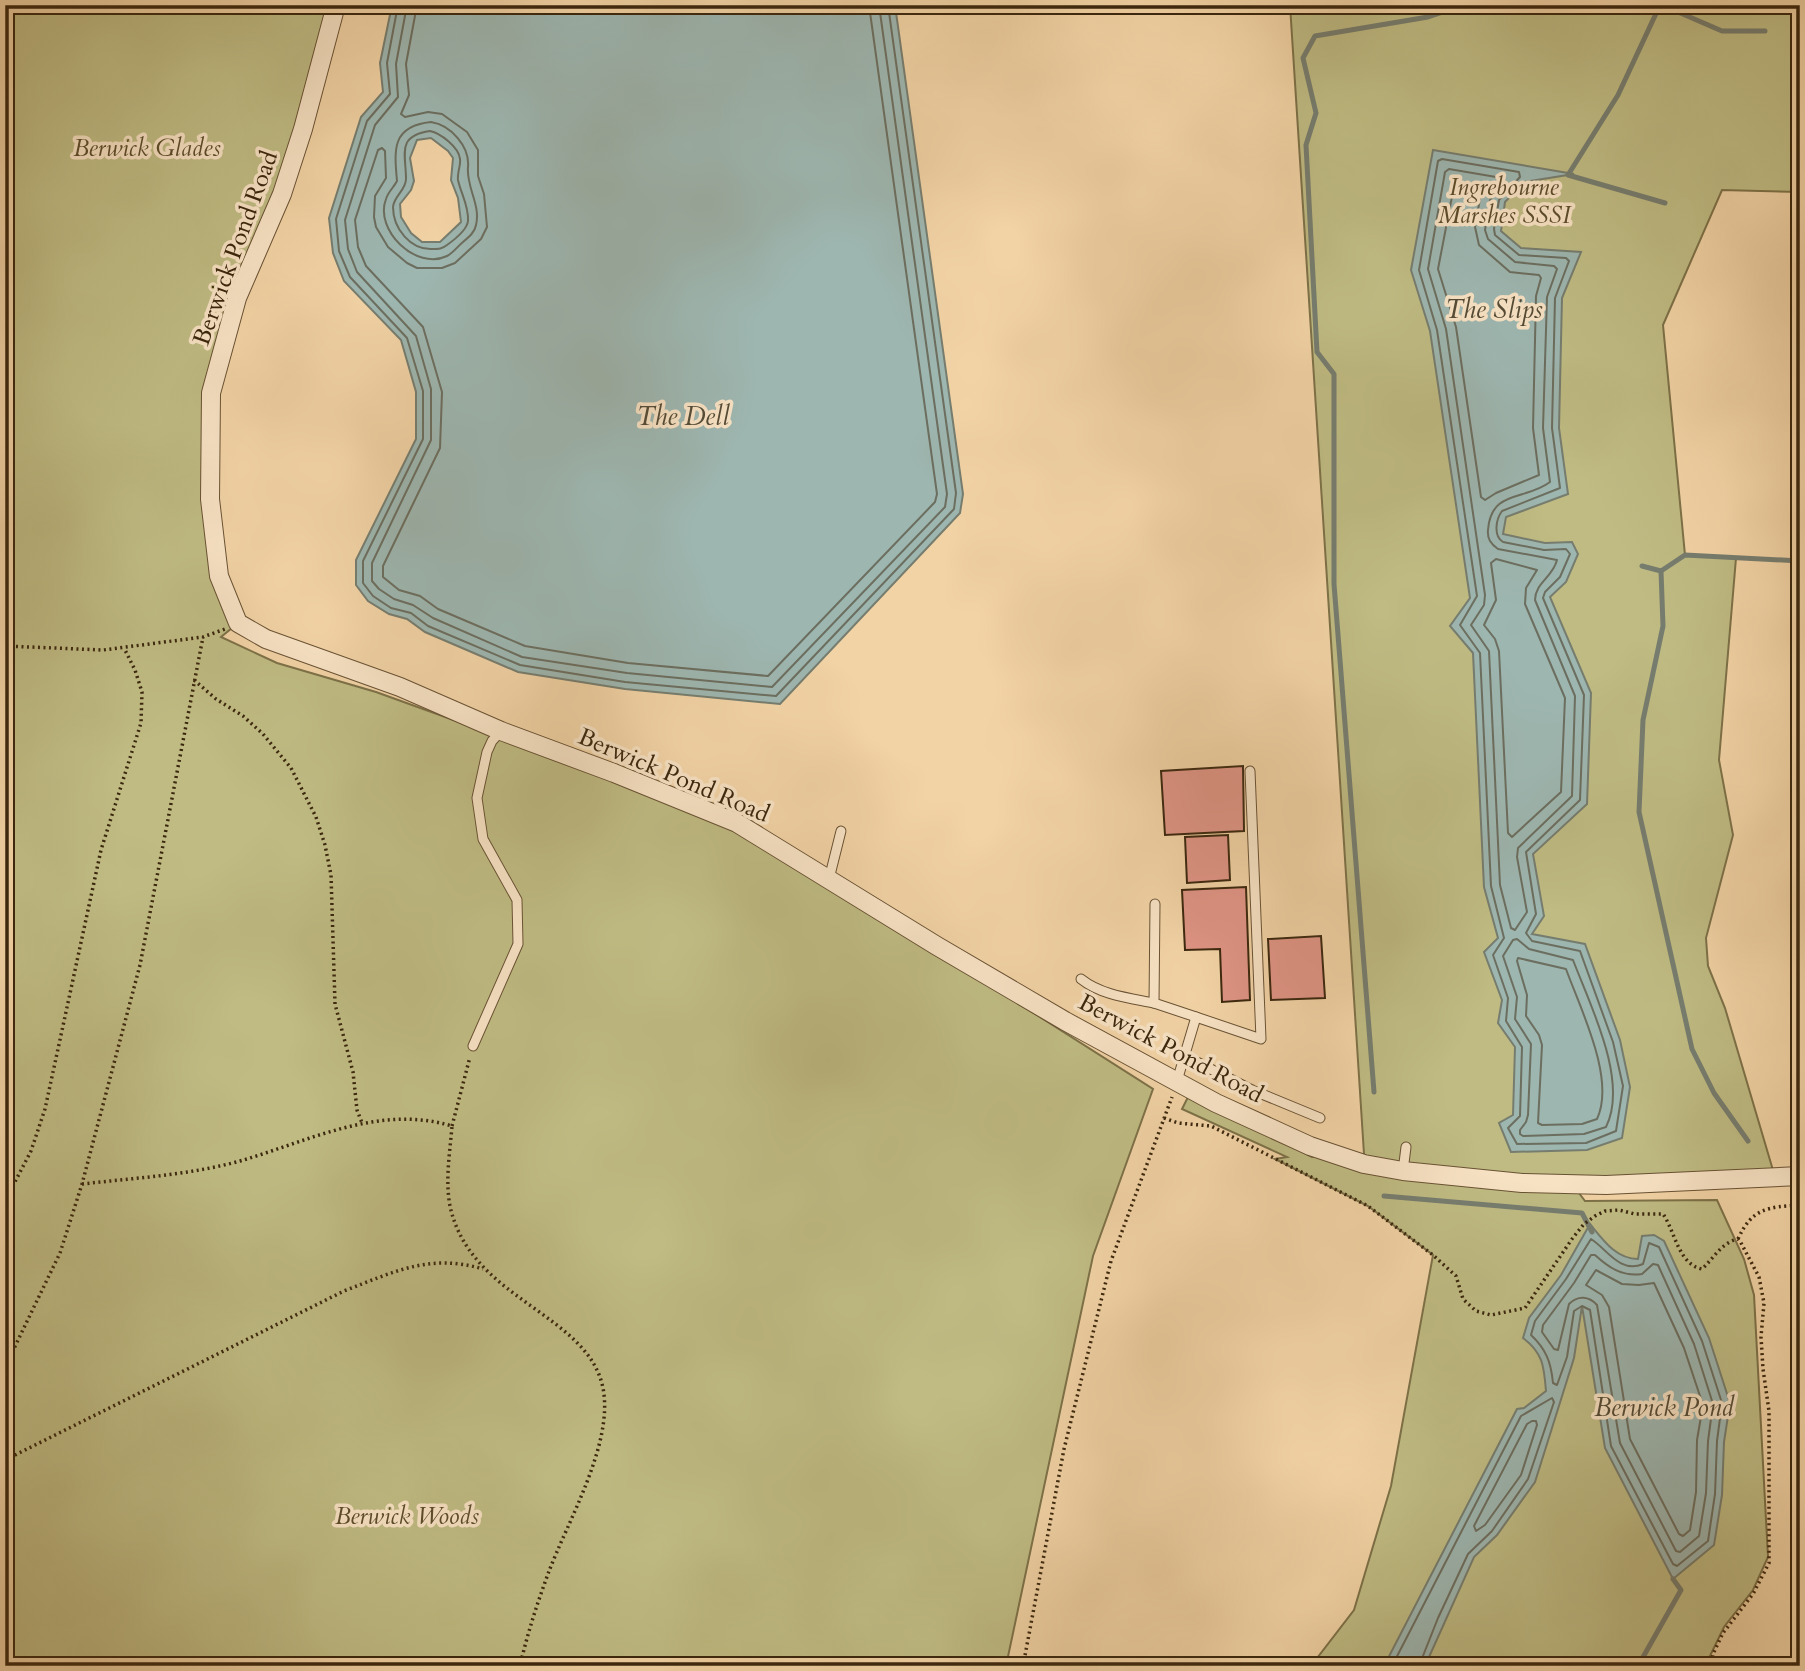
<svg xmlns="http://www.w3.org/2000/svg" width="1805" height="1671" viewBox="0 0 1805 1671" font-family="Cardo,serif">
<rect width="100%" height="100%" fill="#f2d3a5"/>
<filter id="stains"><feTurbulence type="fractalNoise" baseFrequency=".00286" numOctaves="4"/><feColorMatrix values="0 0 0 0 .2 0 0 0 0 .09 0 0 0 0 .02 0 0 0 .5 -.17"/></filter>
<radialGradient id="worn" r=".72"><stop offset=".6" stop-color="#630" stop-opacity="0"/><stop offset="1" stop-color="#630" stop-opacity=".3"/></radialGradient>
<g fill="#bfbb83" stroke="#7d7148" stroke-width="2">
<path d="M5,5h331l-125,388 -1,106 28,124 -17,14 56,26 99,29 133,48 105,33 147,71 89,52 303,193 -60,167 -87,410h-1001z"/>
<path d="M1290,5h510v187l-78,-2 -59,135 22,230 51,3 -17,202 14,75 -27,103 2,28 17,42 50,169 -202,8 12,16 132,-1 27,59 10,36 14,262 -15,33 -29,37 -16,33v6h-397l43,-56 37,-124 42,-231 -65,-49 -93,-47 12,-2 -105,-48 7,-14 123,62 52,-3z"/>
</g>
<g fill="#9db6b0" stroke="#767d6f" stroke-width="2" fill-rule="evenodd">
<path d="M392,5h503l68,489 -3,19 -180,191 -155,-15 -107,-17 -93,-40 -18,-13 -18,-5 -21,-13 -12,-16v-25l60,-121v-47l-15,-52 -57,-59 -11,-28 -4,-35 32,-101 22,-25 -3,-29zM431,138l17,13 5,7 -2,22 7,18 3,24 -21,20h-18l-11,-9 -10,-16 -1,-13 11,-14 3,-9 -4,-23 7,-18z"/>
<path d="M1433,150l141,24 -50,8 -19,20 -4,29 20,17 60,4 -19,46 -3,130 9,66 -62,23 -3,17 42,9 27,-1 6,12 -12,28 -16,15 41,96 -4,111 -54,50 11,62 -12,18 53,10 35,96 10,47 -8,51 -35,12 -76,2 -12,-29 14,-8 2,-68 -17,-24 4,-23 -18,-48 14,-14 -14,-51 -11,-234 -23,-27 20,-28 -40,-267 -19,-61z"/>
<path d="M1590,1224c13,16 26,35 48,35l4,-23 12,-1 10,6 45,97 21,65 -6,39 -2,53 -8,50 -41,34 -68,-131 -23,-142 -8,52 -39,124 -38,53 -23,22 -49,109h-41l133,-257 7,-1 22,-17c-2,-25 -3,-38 -23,-53l6,-20 32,-43z"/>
</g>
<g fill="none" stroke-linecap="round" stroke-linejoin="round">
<g stroke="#6c6e5f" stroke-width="2">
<path d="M398,5l-11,58 3,31 -23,27 -31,98 3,32 11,26 57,61 16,53v48l-60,122v22l10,13 18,12 20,5 17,13 92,39 105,17 151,14 178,-187 2,-16 -68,-488"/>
<path d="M407,5l-11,59 2,33 -23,28 -30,95 3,29 9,23 59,64 15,53v51l-59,123v18l7,8 15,10 19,6 20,13 89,39 105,16 145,14 173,-180 2,-13 -68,-489"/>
<path d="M417,5l-11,59 3,31 -8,19 4,3 23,-5 14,2 25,18 11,18v26l6,18 3,33 -6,12 -26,24 -13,5h-25l-10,-5 -19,-16 -12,-20 -2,-10 1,-21 11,-18 -1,-27 -3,-3 -4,2 -23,70 3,27 8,19 57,61 19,65 -2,56 -57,118v11l16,13 21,6 18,13 87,37 103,17 140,13 167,-174 2,-8 -68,-489"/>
<path d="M431,122c20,3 39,25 37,45 -2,20 13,38 8,58 -1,7 -7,12 -13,17 -5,4 -10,11 -16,14 -31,15 -73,-26 -61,-57 2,-7 8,-12 11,-18 -3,-32 -5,-55 34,-59z"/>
<path d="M430,131c10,2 29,16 30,28 1,6 -3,14 -2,21 3,14 11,26 10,41 -1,9 -14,19 -21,24 -5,4 -8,4 -15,4 -21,1 -39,-20 -39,-42 1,-11 13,-17 13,-28 0,-25 -10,-43 24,-48z"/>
<path d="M1442,159l77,13 1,5 -21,23 -5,29 1,6 24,20 47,3 3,3 -14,37 -3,130 8,60 -58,23c-6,8 -9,25 1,31l41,8 22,-1 4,5 -10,23 -15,15 -2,6 41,97 -4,105 -54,52 10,62 -10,19 6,8 48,10 33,91 10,44 -7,45 -30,12 -69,1 -9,-16 12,-12 2,-69 -16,-26 2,-23 -15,-43 11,-17 -13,-52 -11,-233 -20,-28 17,-29 -40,-266 -18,-60 19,-109z"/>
<path d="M1449,169l53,9v4l-12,18 -5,30 3,9 27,23 39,4 3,3 -10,28 -4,131 7,54c-25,19 -59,7 -62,48 -1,9 3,14 10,19l59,11c-4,17 -22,23 -22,40l40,96 -3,100 -54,52 -1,9 10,55 -12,18 -4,-2 -11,-43 -11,-234 -18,-26 13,-20 1,-10 -39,-266 -18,-60 17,-97z"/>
<path d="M1455,181l27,6 -7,40 4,18 31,27 29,3 2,3 -5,18 -3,132 6,47 -43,18 -11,7 -4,-3 -25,-170 -18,-58z"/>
<path d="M1496,559l41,11 -11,18 -1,16 40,94 -4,94 -49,45 -4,-4 -9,-182 -4,-12 -11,-14 12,-25 -5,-37z"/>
<path d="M1517,939l12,10 44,11c17,45 56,121 33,167l-22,7 -61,2 -3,-2v-4l6,-8 2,-7 3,-71 -16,-25 2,-22 -14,-41 10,-16z"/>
<path d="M1518,958l48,11c14,39 50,110 31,150l-15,5 -40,1 -4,-2 4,-78 -3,-10 -13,-19 1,-21 -10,-34z"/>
<path d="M1591,1239c16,10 29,35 52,25l6,-21 10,4 43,94 20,62 -5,38 -2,53 -7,47 -31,25 -4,-2 -62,-118 -21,-136 -8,-4 -8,5 -7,46 -10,28 -4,-2c-2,-21 -7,-34 -22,-48l4,-14 31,-42z"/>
<path d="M1591,1255h4c13,12 27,22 47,19l11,-10 5,1 36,79 19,60 -5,37 -2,52 -7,43 -19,16 -4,-1 -56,-108 -23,-138c-8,-9 -19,-10 -28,-1l-11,46 -4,-1 -12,-17 1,-7 31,-42z"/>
<path d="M1596,1270l26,14 17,1 15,-2 30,65 19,57 -6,35 -1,52 -6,38 -7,6 -4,-2 -49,-95 -21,-132 -7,-12 -16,-10z"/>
<path d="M1532,1421h4l1,4 -16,50 -36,50 -9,6 -2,-5 53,-102z"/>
<path d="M1392,1666l129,-250 31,-18 2,4 -26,77 -36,52 -24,23 -30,64 -19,48"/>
</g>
<g stroke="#767d6f" stroke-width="5">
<path d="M1660,5l-42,90 -50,80 97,28"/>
<path d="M1662,5l60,26h43"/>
<path d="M1642,566l19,5 24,-16 115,6"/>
<path d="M1661,571l2,55 -20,94 -4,92 53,237 22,44 34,48"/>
<path d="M1374,1092l-40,-508v-210l-17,-22 -11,-207 10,-32 -13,-55 12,-22 113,-19 36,-12"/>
<path d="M1384,1196l198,17 10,19"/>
<path d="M1638,1666l43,-76 -8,-11"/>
</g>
</g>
<g fill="#df9485" stroke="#3b270e" stroke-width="2">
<path d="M1243,766l1,65 -79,4 -4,-64z"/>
<path d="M1228,835l2,45 -43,3 -2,-46z"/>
<path d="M1246,887l4,113 -28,2 -2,-53 -35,1 -3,-60z"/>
<path d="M1321,936l4,62 -54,2 -3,-61z"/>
</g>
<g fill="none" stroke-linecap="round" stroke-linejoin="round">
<g stroke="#695234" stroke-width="11">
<g id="service">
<path d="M829,879l12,-48"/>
<path d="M1155,904l-1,99 42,14"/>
<path d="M1081,979c20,16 48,19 73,24"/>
<path d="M473,1046l45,-102 -1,-44 -34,-61 -6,-41 10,-46 5,-11 9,-10"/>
<path d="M1185,1056l67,34 68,28"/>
<path d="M1177,1081l19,-64 65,22 -11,-268"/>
<path d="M1403,1171l3,-24"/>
</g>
</g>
<g stroke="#695234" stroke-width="20">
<path id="minor" d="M336,5l-33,124 -21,65 -45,104 -26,95 -1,106 9,77 19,47 28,16 134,48 101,44 113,42 123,50 200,123 128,75 151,82 94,43 54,18 39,7 119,12 84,2 194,-9"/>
</g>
<g stroke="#3b270e" stroke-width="3.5" stroke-dasharray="2 3.5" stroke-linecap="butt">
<path d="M5,646l98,4 100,-13 22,-8"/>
<path d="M194,680l22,19 27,17 20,18 28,34 25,49 9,28 6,30 4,129 18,68 4,38 5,13"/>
<path d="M1164,1118l14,5 33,3 157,80 65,49 23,21 7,23 13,12 15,4 34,-7 47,-69 12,-15 11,-8 10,-5 14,-1 16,4h28c12,17 15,50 39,55 12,-11 19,-26 36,-30l2,2 19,36 5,26 -3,34 2,32 6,42v152l-16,31 -30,39 -10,21 -2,12"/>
<path d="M452,1126l18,-69"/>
<path d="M82,1184c53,-6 107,-9 158,-23 69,-20 139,-57 212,-35 -2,26 -7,54 -2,80 20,94 138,107 153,182 11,56 -36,134 -55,186 -11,30 -21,61 -28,92"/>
<path d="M5,1201l26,-50 14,-42 56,-259 40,-127 1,-31 -7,-22 -11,-22"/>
<path d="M1738,1239c14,-31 30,-32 62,-34"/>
<path d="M5,1367l55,-114 22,-69 58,-219 63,-328"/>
<path d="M5,1460l339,-169c50,-19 85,-38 139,-22"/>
<path d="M1023,1666l41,-217 47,-188 61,-164"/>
</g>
<use href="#service" stroke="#f7e2c4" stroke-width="9"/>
<use href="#minor" stroke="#f7e2c4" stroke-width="18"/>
</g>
<g text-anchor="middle" stroke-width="7" stroke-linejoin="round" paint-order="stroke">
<g font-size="24" font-style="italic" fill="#5c4c2b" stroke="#f7e2c4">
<text x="147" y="156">Berwick Glades</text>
<text x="1504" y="195">Ingrebourne<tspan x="1504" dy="28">Marshes SSSI</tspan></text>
<text x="407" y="1524">Berwick Woods</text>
</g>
<g font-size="24" fill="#3b270e" stroke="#f7e2c4">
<text transform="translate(235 248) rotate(-70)" y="8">Berwick Pond Road</text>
<text transform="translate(674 775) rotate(23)" y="8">Berwick Pond Road</text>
<text transform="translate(1171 1048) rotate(28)" y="8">Berwick Pond Road</text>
</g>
<g font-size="26" font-style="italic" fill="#544b36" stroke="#f7e2c4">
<text x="1494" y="318">The Slips</text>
<text x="683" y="425">The Dell</text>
<text x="1664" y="1416">Berwick Pond</text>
</g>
</g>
<rect width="1805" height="1671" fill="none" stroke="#f2d3a5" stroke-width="28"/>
<rect x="7" y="7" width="1791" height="1657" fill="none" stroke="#3b270e" stroke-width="3.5"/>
<rect x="14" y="14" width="1777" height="1643" fill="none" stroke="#3b270e" stroke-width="2"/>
<rect width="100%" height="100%" filter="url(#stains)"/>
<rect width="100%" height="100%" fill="url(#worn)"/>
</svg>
